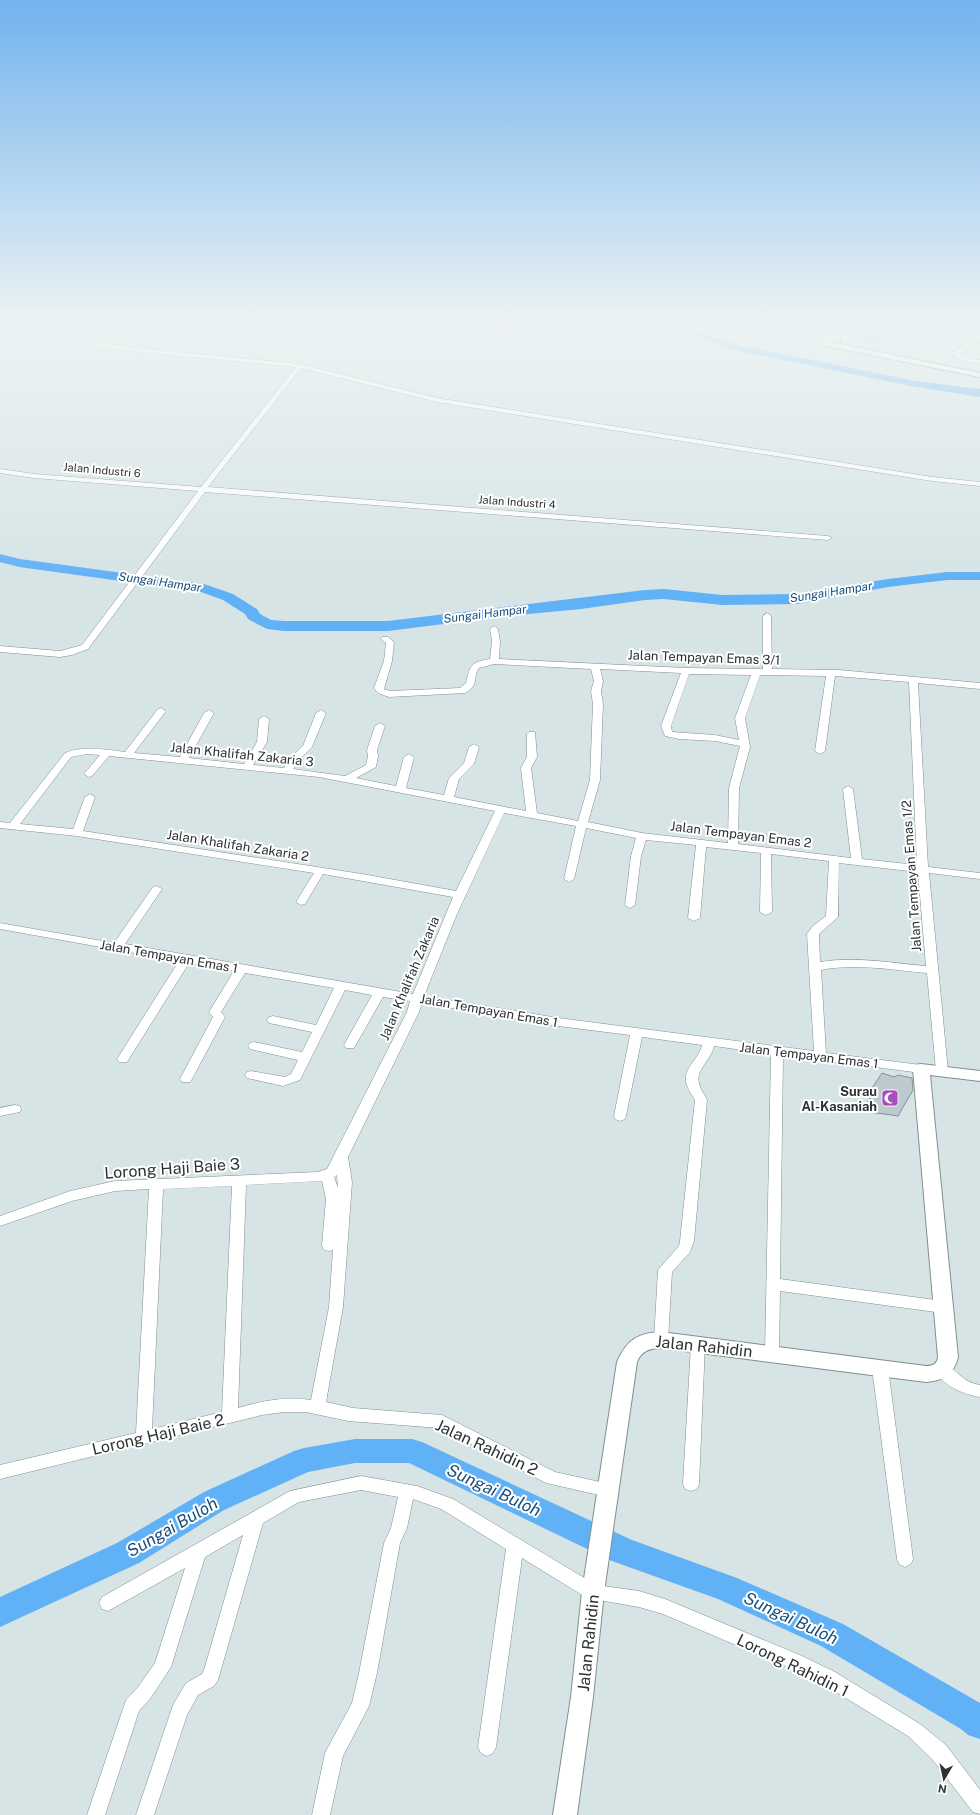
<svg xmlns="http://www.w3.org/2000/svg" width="980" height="1815" viewBox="0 0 980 1815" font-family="'Public Sans',sans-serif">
<rect width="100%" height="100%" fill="#d6e4e5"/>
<path fill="#96cfa0" d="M785,327h58l-15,9z"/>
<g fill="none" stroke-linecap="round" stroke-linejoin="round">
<g fill="#61b1f6" fill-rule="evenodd">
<path d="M664,327h20l55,18 177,36 64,8v8l-64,-10 -179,-36 -46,-16 -26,-6z"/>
<path d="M0,554l20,5 184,25 29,10 24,15 3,5 11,6 13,1h104l257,-31 19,-1 58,6 75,-1 91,-15 59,-7h33v8h-33l-59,7 -91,17 -75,1 -58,-6 -19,1 -64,9 -82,8 -111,14h-104l-17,-2 -19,-10 -3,-5 -22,-14 -22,-8 -182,-25 -19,-5z"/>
<path d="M355,1439h57l10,3 210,98 105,38 106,46 137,79v36l-12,-4 -7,-6 -140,-83 -103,-47 -106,-38 -203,-98h-54l-47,9 -84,38 -85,53 -139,64v-30l117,-54 87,-51 90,-41 10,-3z"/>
</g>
</g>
<g fill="#bcc9ce" stroke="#879397">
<path d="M871,333l17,3 -10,7 -17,-4z"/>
<path d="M882,1073l12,4 4,-2 14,3 1,12 -15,26 -36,-5 11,-18 -3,-2z"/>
</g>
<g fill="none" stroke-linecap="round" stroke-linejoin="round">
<g stroke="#828f8f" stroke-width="1">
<g id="minor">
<path d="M0,327l128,20 172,17 137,34 495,79 48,5v4l-48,-5 -495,-79 -136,-34 -93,119 620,49 4,2 -4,2 -623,-48 -117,157 -16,6 -12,2 -60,-5v-6l60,5 22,-6 116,-154 -164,-13 -34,-5v-4l34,5 167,13 95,-120 -168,-16 -128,-21z"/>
<path d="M932,327h7l-6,3h-4v-2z"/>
<path d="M980,335v5l-21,13 6,5 15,2v4l-19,-4 -9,-7z"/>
<path d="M767,613l4,3 1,53 67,1 141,13v6l-62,-6 10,184 52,6v6l-51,-6 19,198 -2,3h-8l-2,-3 -9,-98c-35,-3 -71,-10 -106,-3l5,83 95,12 4,1 2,3 -2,3 -4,1 -138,-18 -3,224 163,22 5,2 2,4 -2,4 -5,2 -163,-22 -1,63 -2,4 -5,2 -5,-2 -2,-4 6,-300 -57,-8c-2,13 -19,24 -15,37 1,6 6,12 8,17l-13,141 -4,11 -18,20 -4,68 -2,4 -5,2 -5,-2 -2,-4 4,-70 21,-24 1,-5 15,-141c-3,-5 -8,-12 -9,-18 -3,-14 14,-24 16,-37l-60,-8 -16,79 -1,3 -5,2 -5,-2 -1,-3 16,-81 -72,-9 -136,-23 -3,9 -71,145 4,25 -9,125 -17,95 27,6 89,7 113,57 59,13 2,5 -2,5 -6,2 -62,-14 -106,-55 -92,-7 -42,-9h-22l-22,3 -262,64v-14l136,-32 13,-244 -34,2 -43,10 -72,25v-10l70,-25 45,-10 203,-9 9,-3 80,-157 3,-11 -27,-4 -29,51h-8l-2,-3 28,-50 -27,-5 -45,90 -17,6 -36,-8 -2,-3 2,-3 4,-1 34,6 6,-3 7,-14 -44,-10 -4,-1 -2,-3 2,-3 4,-1 48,10 10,-20 -43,-9 -2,-3 2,-3 4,-1 43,9 18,-37 -89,-15 -24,39 4,5 -33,62 -2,3h-8l-2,-3 33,-62 -4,-5 25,-41 -45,-8 -62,99h-8l-2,-3 62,-98 -179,-32v-6l114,20 39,-56 4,-1 5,3 -37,55 288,50 40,-97 -130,-23 -18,30 -4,1 -5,-3 18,-29 -237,-37 -77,-8v-6l10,1 55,-70c19,-8 40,-3 60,-1l33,-43 3,-1 5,3 -32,42 46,4 24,-44 5,-3 5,3 -25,45 55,6 13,-22 2,-23 5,-3 5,3 -2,23 -14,23 31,3 7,-11 12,-11 13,-33 5,-3 5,3 -14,34 -14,14 -5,8 52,7 21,-11 2,-9 -1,-6 8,-24 5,-3 5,3 -8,24 1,6 -2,11 -20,11 40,8 8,-29 5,-3 5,3 -8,31 38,7 5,-17 15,-15 5,-16 5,-3 5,3 -5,17 -15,15 -5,18 72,14 -5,-43 6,-11v-23l2,-2h6l2,25 -6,11 6,45 41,8 12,-41 3,-76 -2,-13 3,-10 -3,-12 -97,-5 -15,4c-7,10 1,17 -14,25l-76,4 -11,-4 -4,-5 10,-27 2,-18 -5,-4 1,-2h6l6,5 -2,19 -8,28 6,2 70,-3 6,-5c4,-18 5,-21 24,-24l2,-18 -2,-12 4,-3 4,3 2,12 -1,18 187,9 77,1v-53zM600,669l81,4 -20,53 4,10 14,3 36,2 25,5 -11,42 -1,55 -86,-10 -54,-11 12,-42 3,-76 -2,-13 2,-10zM689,674l62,1 -16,43 4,22 -24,-5 -43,-3 -1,-6zM760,675l66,1 -11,75 5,3 5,-3 10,-75 74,6 8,183 -55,-6 -9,-70 -5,-3 -5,3 8,69 -113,-14 1,-56 11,-41 -5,-29zM87,754l13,1 -16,19 5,3 3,-1 17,-20 210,21 176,34 -39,80 -94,-17 -279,-43 12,-34 -5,-3 -5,3 -12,32 -53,-5 51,-67zM504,813l72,13 -12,53 5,3 5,-3 12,-51 50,10 -5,18 -6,49 5,3 5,-3 6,-49 5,-16 50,5 -8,73 6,3 6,-3 6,-71 55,6 -1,59 6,3 6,-3 -1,-58 58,7 -3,55 -13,10 -6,8 7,117 -256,-33 -134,-22 33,-82zM839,863l79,9 8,94c-35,-3 -71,-10 -106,-4l-1,-28 19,-17zM337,1175l1,13 -4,-11zM322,1181l4,18 -4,47 2,4 5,1 4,-1 -4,57 -18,93c-25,-4 -50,1 -73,8l8,-223zM232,1186l-10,226 -70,17 11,-240z"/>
<path d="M15,1105l5,1 1,3 -1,3 -20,4v-8z"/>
<path d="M698,1338l5,2 2,4 -6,140 -2,5 -6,2 -6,-2 -2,-5 8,-140 2,-4z"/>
<path d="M880,1362l5,2 3,4 25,191 -2,5 -6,3 -6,-3 -2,-5 -25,-191 3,-4z"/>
<path d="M943,1364c15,5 18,18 37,21v12c-17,-3 -36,-10 -45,-27l3,-4z"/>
<path d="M361,1476l56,10 36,13 143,86 43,6 26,8 137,57 33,16 85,52 26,21 34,45v24l-7,-2 -41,-53 -24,-23 -85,-52 -33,-16 -127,-54 -24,-7 -52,-9 -65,-40 -26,189 -3,6 -6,3 -6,-3 -3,-6 28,-198 -65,-40 -28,-10 -6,29 -7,15 -23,130 -8,33 -26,50 -13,59h-18l13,-62 27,-50 7,-30 25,-130 7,-15 7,-31 -37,-7 -62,12 -36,21 -45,157 -4,6 -16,9 -11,20 -33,100h-18l37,-110 13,-22 16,-9 2,-4 39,-135 -38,22 -34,110 -21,32 -11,12 -34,104h-18l39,-115 12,-13 17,-24 30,-95 -77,43 -6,-2 -3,-6 3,-6 188,-106z"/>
</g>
</g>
<g stroke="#828f8f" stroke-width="2">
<g id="tertiary">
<path d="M845,327h9l-23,15 149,31v4l-159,-32v-4z"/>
<path d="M859,327h9l-21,14h-6v-4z"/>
<path d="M921,1064l59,7v10l-50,-6 28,282c-4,17 -15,24 -32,25l-265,-34c-11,0 -20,3 -24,14l-33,230 -11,105 -16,118h-24l18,-118 11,-105 35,-230c10,-22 20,-29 44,-30l265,34c7,0 11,-2 12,-9l-25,-288 2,-4z"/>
</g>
</g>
<use href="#minor" fill="#fff" fill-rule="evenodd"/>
<use href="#tertiary" fill="#fff" fill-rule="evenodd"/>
</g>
<linearGradient id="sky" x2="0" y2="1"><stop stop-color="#72b3ee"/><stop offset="0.56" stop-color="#edf3f3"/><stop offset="1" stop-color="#edf3f3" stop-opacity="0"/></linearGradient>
<rect width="980" height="581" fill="url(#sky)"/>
<defs>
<g id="mosque-square" transform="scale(0.9)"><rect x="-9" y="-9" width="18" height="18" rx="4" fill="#a74fbc" stroke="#fff"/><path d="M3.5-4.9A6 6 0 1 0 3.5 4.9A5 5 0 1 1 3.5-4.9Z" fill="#fff"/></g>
</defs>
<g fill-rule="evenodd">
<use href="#mosque-square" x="890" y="1098"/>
</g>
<g text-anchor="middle" stroke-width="4" stroke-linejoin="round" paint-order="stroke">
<g font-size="11" fill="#2d3232" stroke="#fff">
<text transform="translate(102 470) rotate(5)" y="4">Jalan Industri 6</text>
<text transform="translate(517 502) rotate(4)" y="4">Jalan Industri 4</text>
</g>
<g font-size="12" font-style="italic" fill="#16507d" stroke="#fff">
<text transform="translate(160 582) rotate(8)" y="4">Sungai Hampar</text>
<text transform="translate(831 592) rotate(-9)" y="4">Sungai Hampar</text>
<text transform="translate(485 614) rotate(-7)" y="4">Sungai Hampar</text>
</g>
<g font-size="13" fill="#2d3232" stroke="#fff">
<text transform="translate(704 657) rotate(2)" y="5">Jalan Tempayan Emas 3/1</text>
<text transform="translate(242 754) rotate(6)" y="5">Jalan Khalifah Zakaria 3</text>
<text transform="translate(741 834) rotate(7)" y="5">Jalan Tempayan Emas 2</text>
<text transform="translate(238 845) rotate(9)" y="5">Jalan Khalifah Zakaria 2</text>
<text transform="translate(911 876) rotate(-94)" y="5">Jalan Tempayan Emas 1/2</text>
<text transform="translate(169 956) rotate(10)" y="5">Jalan Tempayan Emas 1</text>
<text transform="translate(409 978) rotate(-67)" y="5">Jalan Khalifah Zakaria</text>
<text transform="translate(489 1010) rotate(10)" y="5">Jalan Tempayan Emas 1</text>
<text transform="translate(809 1055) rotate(7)" y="5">Jalan Tempayan Emas 1</text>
</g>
<g font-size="13" font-weight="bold" fill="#2d3232" stroke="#fff" text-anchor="end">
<text x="877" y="1096">Surau<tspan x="877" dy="15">Al-Kasaniah</tspan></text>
</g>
<g font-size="16" fill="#2d3232" stroke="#fff">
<text transform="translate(172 1168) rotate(-4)" y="6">Lorong Haji Baie 3</text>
<text transform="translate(704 1346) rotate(6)" y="6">Jalan Rahidin</text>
<text transform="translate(158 1434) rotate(-13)" y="6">Lorong Haji Baie 2</text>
<text transform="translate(487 1447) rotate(25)" y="6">Jalan Rahidin 2</text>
<text transform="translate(588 1643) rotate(-84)" y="6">Jalan Rahidin</text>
<text transform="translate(793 1665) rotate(26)" y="6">Lorong Rahidin 1</text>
</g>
<g font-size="17" font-style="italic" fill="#16507d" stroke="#fff">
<text transform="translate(494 1490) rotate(25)" y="6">Sungai Buloh</text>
<text transform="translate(172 1527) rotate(-30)" y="6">Sungai Buloh</text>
<text transform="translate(791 1618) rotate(25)" y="6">Sungai Buloh</text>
</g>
</g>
<g transform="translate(944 1779) rotate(189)" stroke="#ffffff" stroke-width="3" paint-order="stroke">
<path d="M0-3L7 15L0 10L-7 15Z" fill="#2d3232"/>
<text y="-6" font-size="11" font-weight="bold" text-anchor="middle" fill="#2d3232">N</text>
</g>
</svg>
